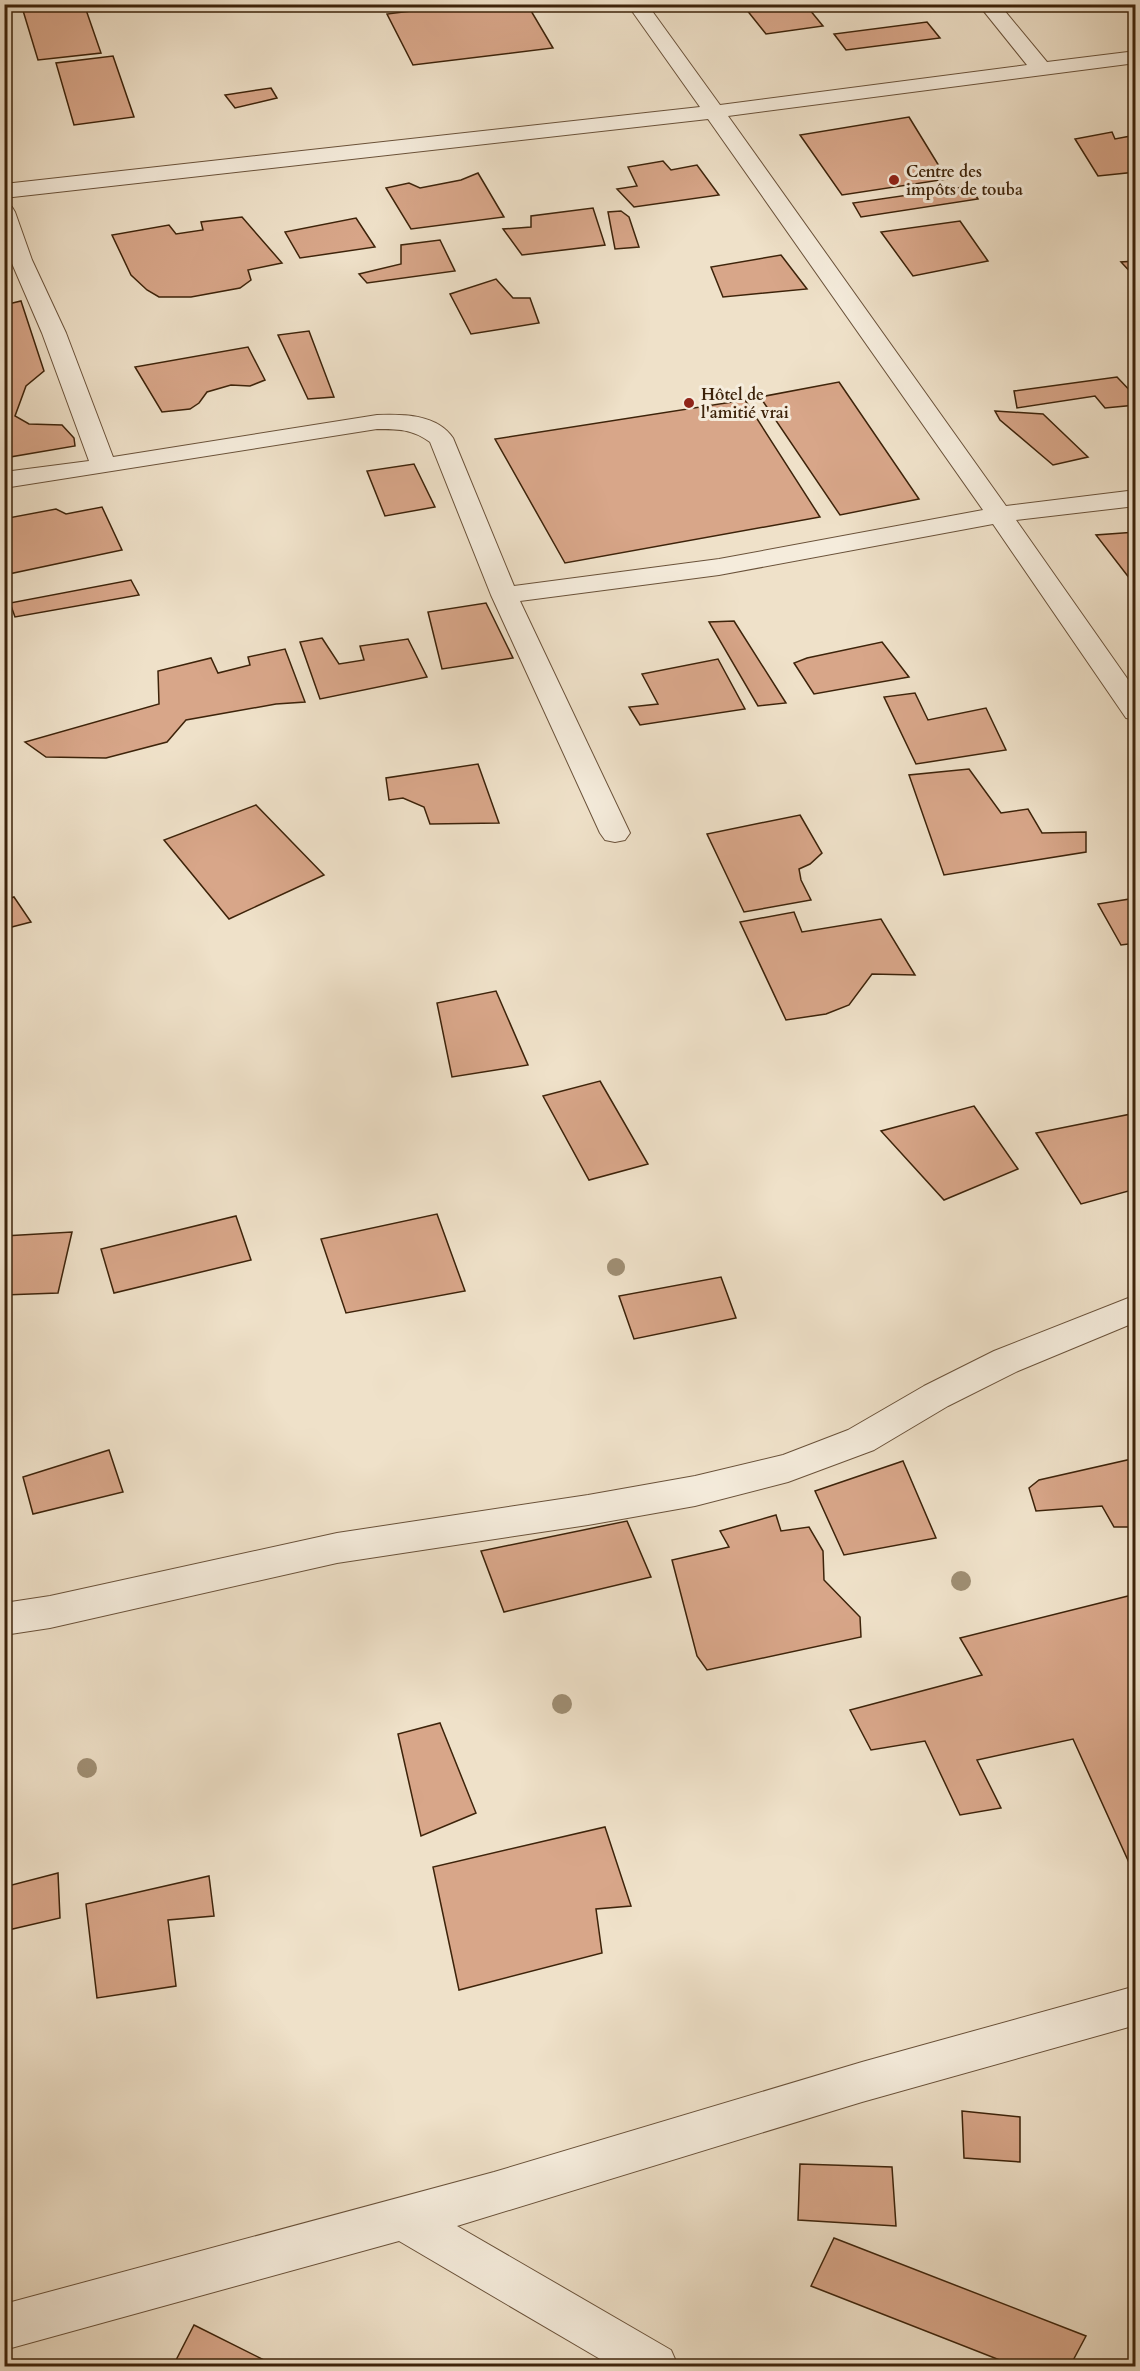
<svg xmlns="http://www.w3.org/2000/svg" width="1140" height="2371" viewBox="0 0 1140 2371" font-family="Cardo,serif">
<rect width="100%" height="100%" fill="#efe1c9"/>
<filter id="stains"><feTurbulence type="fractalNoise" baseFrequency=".00333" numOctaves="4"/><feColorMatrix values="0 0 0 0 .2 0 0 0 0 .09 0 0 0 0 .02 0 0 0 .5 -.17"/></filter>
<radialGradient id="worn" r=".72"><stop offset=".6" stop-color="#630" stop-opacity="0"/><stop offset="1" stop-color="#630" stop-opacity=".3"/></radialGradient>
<g fill="#d8a689" stroke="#3d230a" stroke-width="1.5">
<path d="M21,4h63l17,49 -63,7z"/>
<path d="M467,4h60l26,44 -140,17 -26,-51z"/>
<path d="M742,4h63l18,22 -57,8z"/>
<path d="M1043,4h56l1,1 -52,6z"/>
<path d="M927,22l13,16 -94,12 -12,-16z"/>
<path d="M113,56l21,61 -60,8 -18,-62z"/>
<path d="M271,88l6,10 -42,10 -10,-13z"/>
<path d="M909,117l38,62 -105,16 -42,-60z"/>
<path d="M1112,132l3,7 21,-4v37l-38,4 -23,-37z"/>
<path d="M663,161l8,9 26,-5 22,30 -85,12 -17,-18 20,-3 -9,-19z"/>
<path d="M478,173l26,44 -93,12 -25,-41 23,-5 11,5 41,-8z"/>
<path d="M970,186l8,13 -117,18 -8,-14z"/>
<path d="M593,208l12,37 -83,10 -19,-26 28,-2v-11z"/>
<path d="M621,211l8,6 10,30 -24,2 -7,-37z"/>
<path d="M242,217l40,46 -34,7 3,10 -11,8 -49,9h-32l-12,-7 -16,-15 -19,-40 57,-10 7,9 27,-4 -2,-8z"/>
<path d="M356,218l19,29 -75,11 -15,-26z"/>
<path d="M960,221l28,40 -75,15 -32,-44z"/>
<path d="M440,240l15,31 -88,12 -8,-9 42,-10v-19z"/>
<path d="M781,255l26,34 -84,8 -12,-30z"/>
<path d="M1136,261v17l-15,-16z"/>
<path d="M496,279l17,19h17l9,25 -68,11 -21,-40z"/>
<path d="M21,301l23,70 -18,15 -11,30 14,8 33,1 12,13 1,8 -71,12v-153z"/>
<path d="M309,331l25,66 -26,2 -30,-64z"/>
<path d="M248,347l17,33 -15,6 -19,-1 -24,7 -8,11 -9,6 -28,3 -27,-45z"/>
<path d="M1117,377l19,20v8l-31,3 -10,-12 -78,12 -3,-17z"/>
<path d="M839,382l80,117 -79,16 -80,-118z"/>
<path d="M745,400l75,117 -255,46 -70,-124z"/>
<path d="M995,411l48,3 45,43 -35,8 -53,-45z"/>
<path d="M414,464l21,43 -50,9 -18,-45z"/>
<path d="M102,507l20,43 -118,25v-49l4,-1v-7l48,-9 10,5z"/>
<path d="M1136,532v47h-6l-34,-44z"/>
<path d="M131,580l8,15 -124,22 -5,-14z"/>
<path d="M486,603l27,55 -71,11 -14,-57z"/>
<path d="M734,621l52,82 -28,3 -49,-84z"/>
<path d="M322,638l17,26 25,-4 -4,-14 48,-7 19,38 -107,22 -20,-57z"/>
<path d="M882,642l27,35 -95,17 -20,-31 13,-5z"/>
<path d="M285,649l20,53 -29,2 -90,16 -19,22 -61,16 -60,-1 -21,-15 134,-38 -1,-33 53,-13 7,15 32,-8 -2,-8z"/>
<path d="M718,659l27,50 -105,16 -11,-18 29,-3 -16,-30z"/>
<path d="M915,693l13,27 58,-12 20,42 -90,14 -32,-67z"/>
<path d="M478,764l21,59 -69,1 -6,-17 -21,-9 -14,2 -3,-22z"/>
<path d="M969,769l32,44 27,-4 14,24 44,-1v20l-142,23 -35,-100z"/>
<path d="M256,805l68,70 -95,44 -65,-79z"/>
<path d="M800,815l22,38 -12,11 -11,5 2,11 10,20 -67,12 -37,-78z"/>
<path d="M14,897l17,25 -27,7v-29z"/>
<path d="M1136,898v45l-15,2 -23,-41z"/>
<path d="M794,912l8,20 79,-13 34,56 -43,-1 -23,31 -23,9 -40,6 -46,-98z"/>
<path d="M496,991l32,74 -76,12 -15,-74z"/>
<path d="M600,1081l48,83 -59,16 -46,-84z"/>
<path d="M974,1106l44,63 -74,31 -63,-69z"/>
<path d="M1136,1113v76l-55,15 -45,-71z"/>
<path d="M437,1214l28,77 -119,22 -25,-74z"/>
<path d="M236,1216l15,44 -137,33 -13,-44z"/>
<path d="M72,1232l-14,61 -54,2v-59z"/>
<path d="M721,1277l15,41 -102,21 -15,-43z"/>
<path d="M109,1450l14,42 -90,22 -10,-37z"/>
<path d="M1136,1458v69h-22l-12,-21 -66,5 -7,-23 10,-8z"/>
<path d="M903,1461l33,77 -92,17 -29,-64z"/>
<path d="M776,1515l5,16 28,-4 14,24 1,29 36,37 1,20 -154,33 -10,-14 -25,-96 57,-13 -9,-16z"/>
<path d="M627,1521l24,56 -147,35 -23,-61z"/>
<path d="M1136,1594v284l-63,-139 -96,21 24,48 -41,7 -35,-74 -54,9 -21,-40 132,-35 -22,-37z"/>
<path d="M440,1723l36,90 -55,23 -23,-102z"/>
<path d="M605,1827l26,79 -35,3 6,44 -143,37 -26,-123z"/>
<path d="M58,1873l2,45 -56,13v-44z"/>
<path d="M209,1876l5,40 -46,4 8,66 -79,12 -11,-94z"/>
<path d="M962,2111l58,6v45l-56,-4z"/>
<path d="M800,2164l92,3 4,59 -98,-6z"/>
<path d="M834,2238l252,98 -16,30h-55l-204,-80z"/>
<path d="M194,2325l82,41h-103z"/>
</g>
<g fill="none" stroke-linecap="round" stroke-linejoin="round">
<g stroke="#6a523a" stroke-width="2">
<g id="minor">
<path d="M627,4h20l73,101 307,-40 -49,-61h21l48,58 89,-11v12l-408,53 278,390 130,-16v16l-120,14 120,171v29l-10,-2 -133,-194 -274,51 -199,26 110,232 -5,7 -10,2 -10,-2 -5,-7 -109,-238 -61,-153c-18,-13 -32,-13 -53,-13l-373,59v-16l85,-11 -47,-128 -38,-88v-40l8,2 3,5 17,48 34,73 47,124 264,-42c26,-1 60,-1 76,23l61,148 205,-27 264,-49 -275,-391 -704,79v-14l696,-77z"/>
<path d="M1136,1295v27l-118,49 -70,35 -74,44 -86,32 -93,24 -107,19 -251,38 -287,65 -46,7v-32l46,-7 287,-63 251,-38 107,-19 88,-21 65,-25 76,-44 70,-35z"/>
<path d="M1136,1986v39l-274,77 -405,124 214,124 7,16h-66l-213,-125 -395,109v-46l490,-132 368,-110z"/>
</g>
</g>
<use href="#minor" fill="#f5ecdc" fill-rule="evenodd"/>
</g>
<g fill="#9f8e73">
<circle cx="616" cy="1267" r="9"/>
<circle cx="961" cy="1581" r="10"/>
<circle cx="562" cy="1704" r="10"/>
<circle cx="87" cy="1768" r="10"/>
</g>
<g fill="#8f2418" stroke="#f5ecdc" stroke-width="2">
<circle cx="894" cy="180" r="6"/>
<circle cx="689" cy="403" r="6"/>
</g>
<g text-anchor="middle" stroke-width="6" stroke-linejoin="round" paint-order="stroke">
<g font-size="16" font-weight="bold" fill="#3d230a" stroke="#f5ecdc" text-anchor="start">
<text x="906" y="177">Centre des<tspan x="906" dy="18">impôts de touba</tspan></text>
<text x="701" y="400">Hôtel de<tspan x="701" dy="18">l'amitié vrai</tspan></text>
</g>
</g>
<rect width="1140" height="2371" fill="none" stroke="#efe1c9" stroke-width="24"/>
<rect x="6" y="6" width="1128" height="2359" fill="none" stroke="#3d230a" stroke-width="3"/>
<rect x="12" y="12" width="1116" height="2347" fill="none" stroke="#3d230a" stroke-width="1.5"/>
<rect width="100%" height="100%" filter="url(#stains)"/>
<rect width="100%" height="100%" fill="url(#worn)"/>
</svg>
